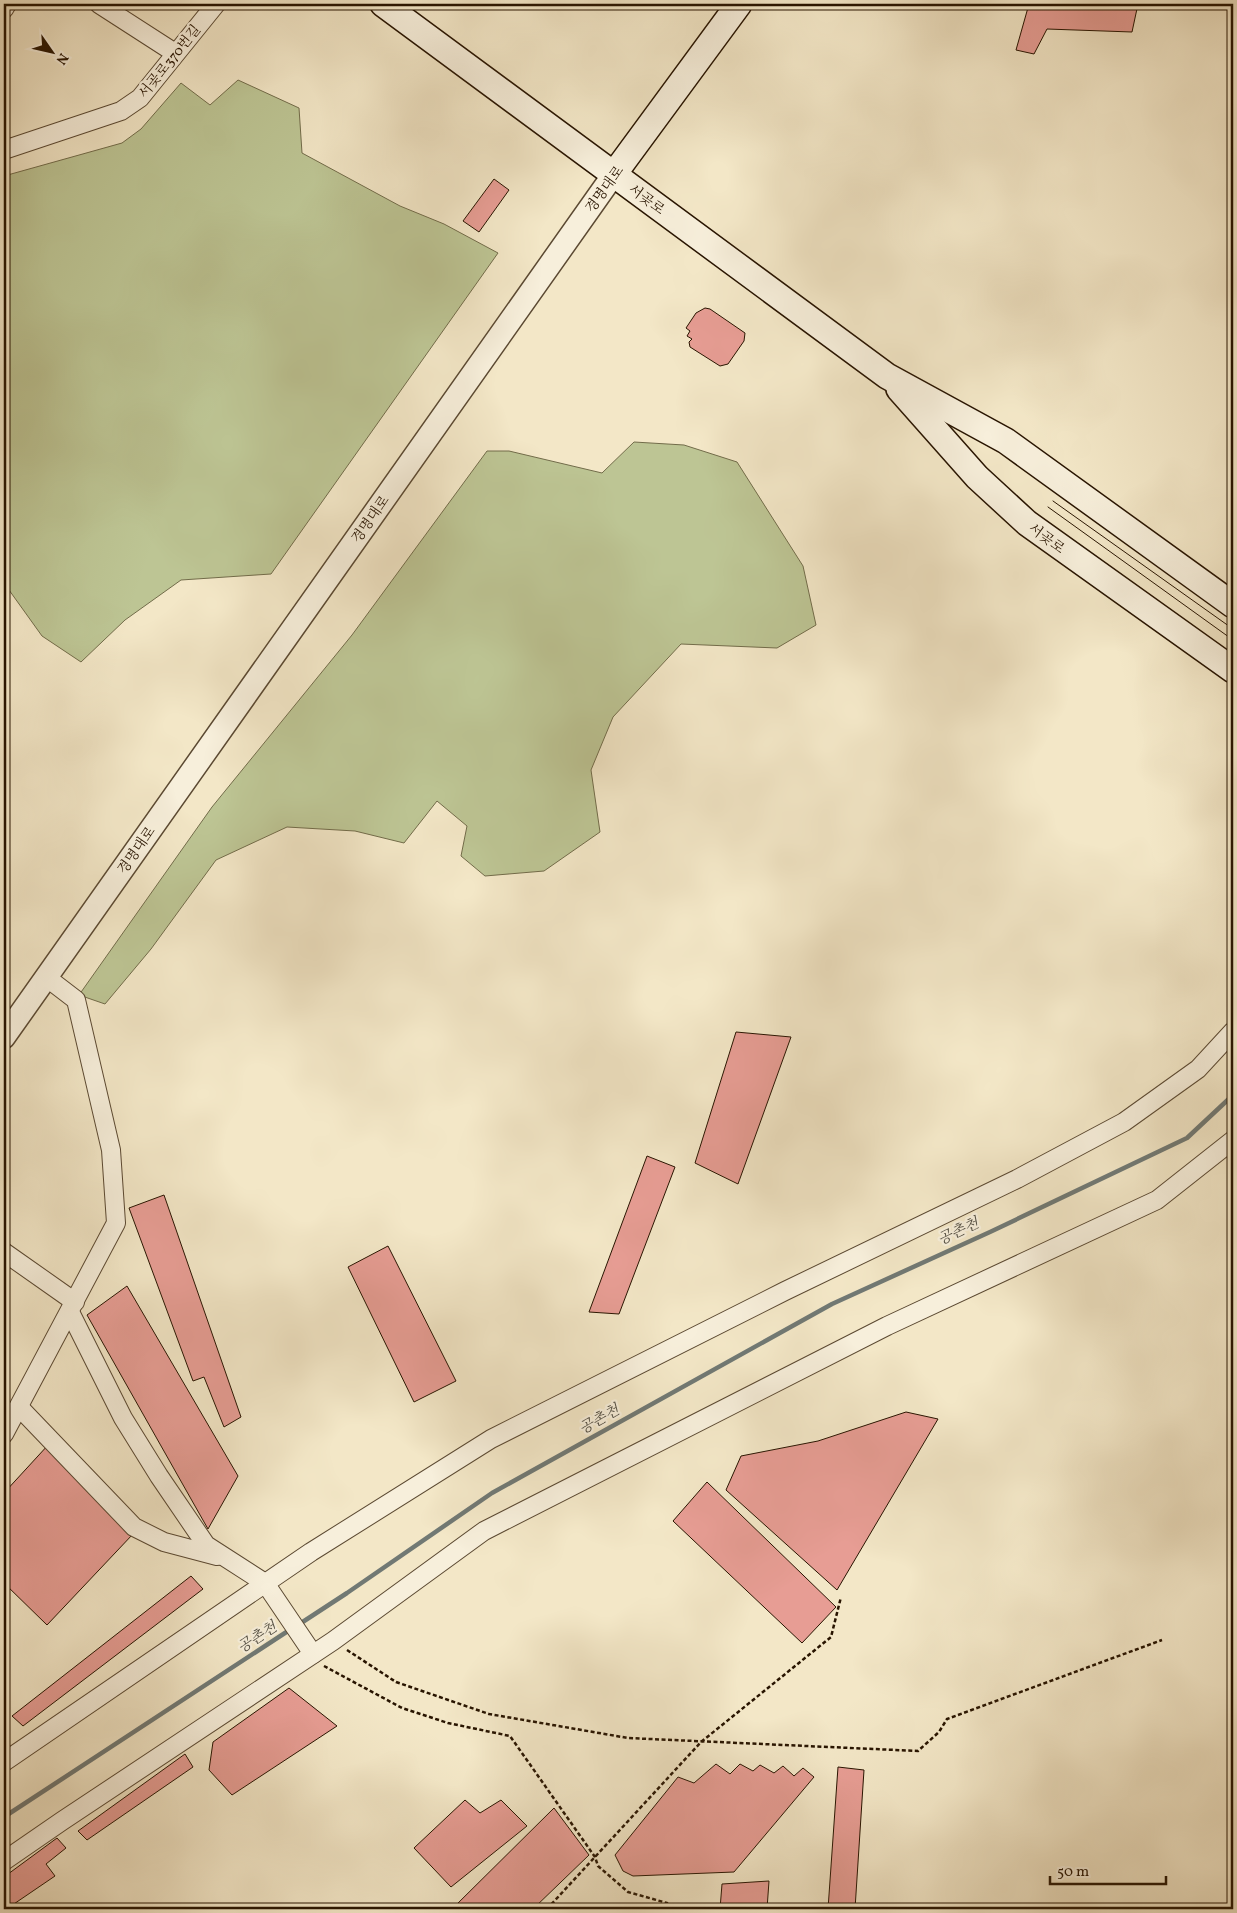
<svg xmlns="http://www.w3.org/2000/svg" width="1237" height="1913" viewBox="0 0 1237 1913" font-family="Vollkorn,'Noto Serif KR',serif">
<rect width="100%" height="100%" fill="#f3e7c7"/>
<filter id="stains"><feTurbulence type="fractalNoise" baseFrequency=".004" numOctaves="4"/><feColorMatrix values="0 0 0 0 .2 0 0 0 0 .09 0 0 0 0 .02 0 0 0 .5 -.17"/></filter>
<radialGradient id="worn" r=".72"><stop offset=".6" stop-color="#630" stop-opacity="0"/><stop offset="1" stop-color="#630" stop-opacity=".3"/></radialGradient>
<g fill="#bdc594" stroke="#726c4a">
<path d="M238,80l61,28 3,45 98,53 44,18 54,29 -227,321 -90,6 -56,40 -44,42 -39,-26 -38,-53v-407l118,-33 19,-14 40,-46 29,22z"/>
<path d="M634,442l50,3 53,17 66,104 13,59 -39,23 -96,-4 -68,73 -22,53 9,62 -56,39 -59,5 -24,-20 6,-30 -30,-25 -33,42 -49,-12 -68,-4 -71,33 -65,89 -46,55 -26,-9 133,-188 140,-172 135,-184h22l93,22z"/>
</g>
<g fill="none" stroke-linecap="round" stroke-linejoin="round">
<g stroke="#717974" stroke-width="4.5">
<path d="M298,1625l49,-32 145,-100 340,-189 158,-72 197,-94 46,-43"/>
<path d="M4,1817l287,-188"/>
</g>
</g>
<g fill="#e79d94" stroke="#281400">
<path d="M1029,4h109l-6,28 -85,-3 -13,25 -18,-4z"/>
<path d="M494,179l15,11 -30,42 -16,-11z"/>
<path d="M705,308l5,1 35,24 -1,8 -16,23 -8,2 -30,-19 -1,-5 3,-3 -5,-3 3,-5 -4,-3 10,-15z"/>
<path d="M736,1032l55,5 -53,147 -43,-21z"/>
<path d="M647,1156l28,11 -56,147 -30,-2z"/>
<path d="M164,1195l77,222 -17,10 -20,-50 -11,4 -64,-173z"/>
<path d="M388,1246l68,135 -42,21 -66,-135z"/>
<path d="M127,1286l111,190 -30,53 -121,-214z"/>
<path d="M906,1412l32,7 -101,171 -111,-100 15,-34 77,-15z"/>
<path d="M49,1444l84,90 -86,91 -43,-42v-90z"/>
<path d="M707,1482l129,125 -34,36 -129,-122z"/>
<path d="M191,1576l12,13 -180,137 -11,-10z"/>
<path d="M289,1688l48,38 -105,69 -23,-25 4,-28z"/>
<path d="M185,1754l8,13 -106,73 -9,-9z"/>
<path d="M716,1764l14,10 10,-10 13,7 7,-6 14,8 9,-7 11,10 9,-8 11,9 -80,95 -101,4 -10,-5 -8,-16 63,-78 16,6z"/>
<path d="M838,1767l26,3 -9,139h-27z"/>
<path d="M465,1800l15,13 21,-13 26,26 -76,61 -37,-39z"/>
<path d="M554,1808l35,47 -56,54h-81z"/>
<path d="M57,1838l9,10 -20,16 9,12 -47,32 -4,-6v-25z"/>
<path d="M769,1881l-2,28h-47l2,-25z"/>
</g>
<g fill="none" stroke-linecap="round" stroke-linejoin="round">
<g stroke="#5b4932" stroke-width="20">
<g id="minor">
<path d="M99,4l76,49"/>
<path d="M4,9l3,-5"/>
<path d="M4,150l117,-39 19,-13 76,-94"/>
<path d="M4,1252l71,50"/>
<path d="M70,1312l53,106 36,58 47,69 59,38 48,71"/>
<path d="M19,1407l115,120 30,15 53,14"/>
<path d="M4,1434l112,-211 -5,-73 -35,-150 -30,-23"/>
<path d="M4,1762l307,-210 180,-113 294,-148 232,-112 107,-57 74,-53 35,-38"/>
<path d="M4,1861l58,-40 271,-180 151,-110 403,-205 270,-126 76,-60"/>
</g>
</g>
<g stroke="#5b4932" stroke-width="25">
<path id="tertiary" d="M4,1037l610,-863"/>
</g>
<g stroke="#281400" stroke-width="28">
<g id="secondary">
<path d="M383,4l504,372 119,65 227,164"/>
<path d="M614,174l125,-170"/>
<path d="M899,389l78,88 50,46 206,147"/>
</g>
</g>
<g stroke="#281400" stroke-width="2.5" stroke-dasharray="4 2.5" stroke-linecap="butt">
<path d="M347,1650l49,32 93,32 139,24 290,13 21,-19 8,-13 215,-79"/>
<path d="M324,1666l78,42 46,15 62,13 85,121 3,9 30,26 39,11 4,6"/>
<path d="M547,1909l154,-167 130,-105 10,-40"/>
</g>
<use href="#minor" stroke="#f7efdb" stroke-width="18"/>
<use href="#tertiary" stroke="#f7efdb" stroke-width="22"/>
<use href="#secondary" stroke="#f7efdb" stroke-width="25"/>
<g stroke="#281400" stroke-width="1">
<path d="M1053,501l180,128"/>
<path d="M1048,507l185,133"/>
</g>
</g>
<g text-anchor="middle" stroke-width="4.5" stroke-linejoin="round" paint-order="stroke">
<g font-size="14" fill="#281400" stroke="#f7efdb">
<text transform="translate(169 61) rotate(-51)" y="5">서곶로370번길</text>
<text transform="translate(604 189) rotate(-54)" y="5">경명대로</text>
<text transform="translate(647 199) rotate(36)" y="5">서곶로</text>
<text transform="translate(370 519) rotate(-55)" y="5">경명대로</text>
<text transform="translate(1047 538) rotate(36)" y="5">서곶로</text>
<text transform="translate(136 850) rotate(-55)" y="5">경명대로</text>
</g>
<g font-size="15" font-style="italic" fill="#534f44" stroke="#f7efdb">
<text transform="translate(958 1231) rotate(-25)" y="5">공촌천</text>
<text transform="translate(599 1419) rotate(-29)" y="5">공촌천</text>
<text transform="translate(257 1637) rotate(-33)" y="5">공촌천</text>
</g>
</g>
<rect width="1237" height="1913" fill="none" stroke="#f3e7c7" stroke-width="20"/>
<rect x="5" y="5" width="1227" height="1903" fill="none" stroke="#281400" stroke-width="2.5"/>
<rect x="10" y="10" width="1217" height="1893" fill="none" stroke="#281400"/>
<g transform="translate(52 52) rotate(124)" stroke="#f7efdb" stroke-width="4" paint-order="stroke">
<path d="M0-4L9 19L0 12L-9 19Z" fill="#281400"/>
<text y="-8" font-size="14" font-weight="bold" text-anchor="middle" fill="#281400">N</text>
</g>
<path d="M1050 1876v8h116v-8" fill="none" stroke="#281400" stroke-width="2.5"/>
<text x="1057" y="1876" font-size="15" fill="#281400" stroke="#f7efdb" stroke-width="4" paint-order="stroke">50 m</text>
<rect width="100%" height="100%" filter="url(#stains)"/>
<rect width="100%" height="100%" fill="url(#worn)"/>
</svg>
